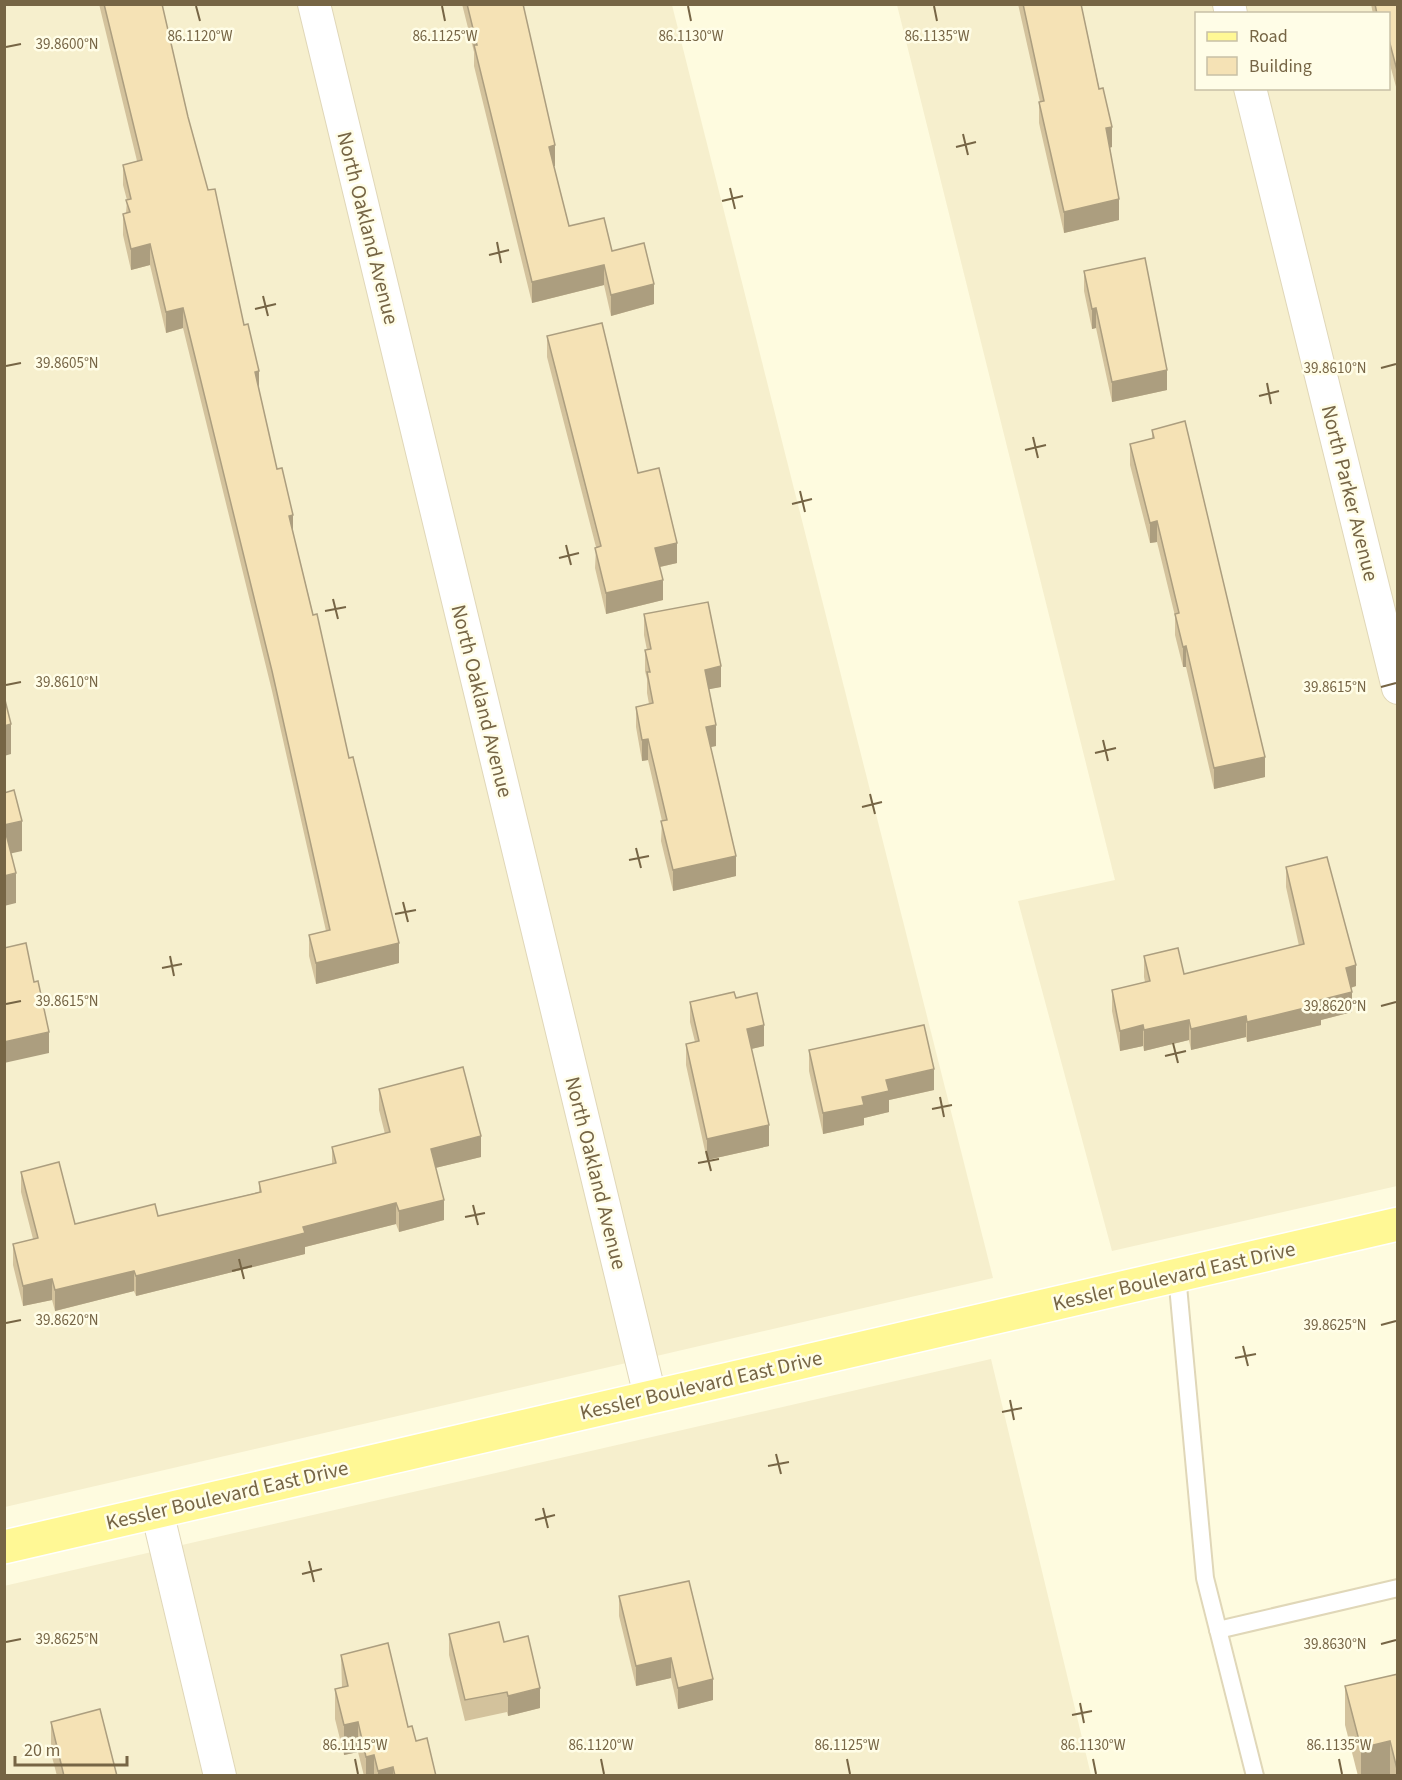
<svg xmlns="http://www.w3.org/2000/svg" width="1402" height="1780" viewBox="0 0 1402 1780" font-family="'Source Sans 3',sans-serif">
<rect width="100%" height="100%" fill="#fefbdf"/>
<g fill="#f6efcd" fill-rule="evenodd">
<path d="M4,5h668l321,1273 -988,229z"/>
<path d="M897,5h500v1181l-285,65 -94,-350 97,-21zM1196,14h192v74h-192z"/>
<path d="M991,1359l100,416h-1086l-1,-189z"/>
</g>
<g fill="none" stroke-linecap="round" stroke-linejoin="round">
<g stroke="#e0d7b8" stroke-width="20">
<g id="lane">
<path d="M1177,1275l28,303 50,198"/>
<path d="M1218,1630l180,-42"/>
</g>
</g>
<g stroke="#e0d7b8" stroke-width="34">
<g id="street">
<path d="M314,4l336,1392"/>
<path d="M1229,4l2,10"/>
<path d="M1250,88l148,600"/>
<path d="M157,1511l63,265"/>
</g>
</g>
<g stroke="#fff" stroke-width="36">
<path id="primary" d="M4,1547l1394,-323"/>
</g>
<use href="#lane" stroke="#fff" stroke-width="16"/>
<use href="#street" stroke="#fff" stroke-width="32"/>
<use href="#primary" stroke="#fff895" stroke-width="33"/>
</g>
<g fill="#d3c29c">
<path d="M99,4h63l26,113 56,208 33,144 72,289 50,205 -83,21 -7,-28v-21l17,-4 -54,-240 -89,-363 -17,5 -16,-68 -19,5 -8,-35v-21l3,-1 1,-13 -4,-15v-20l14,-4z"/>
<path d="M462,4h61l32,162h-1l15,60 43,25 42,53 -43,12 -7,-31 -72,18 -58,-237v-14z"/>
<path d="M1018,4h63l31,143 -2,1 9,72 -55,13 -25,-110v-21h1z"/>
<path d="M1371,4h27v90l-9,-33v-47h-16z"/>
<path d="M1084,271l83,119 -55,12 -16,-74 -4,1 -8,-38z"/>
<path d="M547,336l91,137 39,90 -17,4 3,33 -57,14 -11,-46 1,-21 -49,-190z"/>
<path d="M1152,430l113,347 -51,12 -28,-122h-3l-8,-32v-19l-18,-74 -7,1 -20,-78v-21l22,-6z"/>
<path d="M644,614l77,73 -12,2 7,57 -6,1 26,129 -63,15 -12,-50 1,-20 -14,-61 -6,1 -6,-34v-20l13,-3 -2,-11v-14l-2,-8v-21h2l-3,-15z"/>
<path d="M1286,867l70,119 -5,2 1,24 -31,8v5l-74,17 -1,-5 -55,13 -2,-10 -45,11 -1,-5 -23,5 -8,-40v-21l33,-8 -1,-5v-21l40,18 115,-28 -13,-59z"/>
<path d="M736,998l28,48 -13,3 18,97 -62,14 -21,-95v-21l9,-2 -5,-20v-20z"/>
<path d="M809,1050l125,40 -45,10v12l-25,6v7l-41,9 -14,-63z"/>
<path d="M379,1089l102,68 -46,11 9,52 -45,12 -3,-8 -91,23v7l-169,42 -2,-5 -79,20 -3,-11 -29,6 -10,-41v-21l20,-5 -12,-47v-20l54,52 83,-8 101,-24v-10l73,-18v-17l53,-13 -6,-24z"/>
<path d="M619,1596l94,104 -35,9 -7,-31 -35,8 -17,-70z"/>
<path d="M449,1634l55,8 36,66 -32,8 -1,-4 -42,9 -16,-66z"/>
<path d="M341,1655l67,72 28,49h-72l-6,-24 -14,3 -9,-36v-30l7,-2z"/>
<path d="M1398,1674v102h-40l-13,-51v-39z"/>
<path d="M51,1722l66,54h-60l-6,-23z"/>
</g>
<g fill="#ac9e7f">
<path d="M1112,127v20l-6,1v-20z"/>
<path d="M555,145v21l-6,2v-21z"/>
<path d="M1119,199v21l-55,13v-21z"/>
<path d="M150,244v21l-19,5v-21z"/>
<path d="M604,265v20l-72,18v-21z"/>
<path d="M654,284v20l-43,12v-21z"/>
<path d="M183,308v20l-17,5v-21z"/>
<path d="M1096,308v20l-4,1v-20z"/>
<path d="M1167,370v20l-55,12v-20z"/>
<path d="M259,371v20l-4,-19z"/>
<path d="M293,515v21l-4,-20z"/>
<path d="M1157,521v21l-7,1v-20z"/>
<path d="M677,543v20l-22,5v-20z"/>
<path d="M663,580v20l-57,14v-21z"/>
<path d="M1186,646v21h-3v-20z"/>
<path d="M721,666v21l-16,3v-20z"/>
<path d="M11,724v30l-7,2v-30z"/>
<path d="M716,725v21l-10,2v-21z"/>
<path d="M648,739v21l-6,1v-21z"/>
<path d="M1265,757v20l-51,12v-21z"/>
<path d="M22,821v30l-18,4v-30z"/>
<path d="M736,856v20l-63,15v-21z"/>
<path d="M16,873v30l-12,3v-30z"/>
<path d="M399,943v20l-83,21v-21z"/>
<path d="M1356,965v21l-10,3v-21z"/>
<path d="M1352,992v20l-31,8v5l-74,17v-20l73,-22z"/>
<path d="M1246,1016v21l-55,13v-21z"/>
<path d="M1189,1020v20l-45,11v-21z"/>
<path d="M764,1025v21l-17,4v-21z"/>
<path d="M1143,1025v21l-23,5v-20z"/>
<path d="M49,1032v21l-45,10v-21z"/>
<path d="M934,1069v21l-45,10v12l-25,6v7l-41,9v-21l39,-16 24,-17z"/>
<path d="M769,1125v21l-62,14v-21z"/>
<path d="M481,1136v21l-50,12v-20z"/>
<path d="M444,1200v20l-45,12v-21z"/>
<path d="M396,1203v21l-91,23v7l-169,42v-20l167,-49z"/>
<path d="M134,1271v20l-79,20v-21z"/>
<path d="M52,1279v21l-29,6v-20z"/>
<path d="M671,1658v20l-35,8v-20z"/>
<path d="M713,1679v21l-35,9v-21z"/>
<path d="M540,1688v20l-32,8v-20z"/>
<path d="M358,1722v30l-14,3v-30z"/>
<path d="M1390,1741v35h-29v-28z"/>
<path d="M374,1755v21h-8v-19z"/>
<path d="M393,1767v9h-15v-5z"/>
</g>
<g fill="#f5e2b5" stroke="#ac9e7f" stroke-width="1.5">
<path d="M104,4h58l26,113 20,73 7,-1 29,136 4,-1 11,47 -4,1 22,97 5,-1 11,47 -4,1 24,99 4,-1 32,144 4,-1 46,186 -83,20 -7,-28 21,-5 -58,-259 -89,-363 -17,4 -16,-68 -19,5 -8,-35 7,-2 -4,-12 5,-1 -8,-34 19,-5z"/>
<path d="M467,4h56l32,141 -6,2 20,79 35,-8 8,33 32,-8 10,41 -43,11 -7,-30 -72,17 -58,-237h3z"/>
<path d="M1023,4h58l18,85 4,-1 9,39 -6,1 13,71 -55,13 -25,-110 5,-1z"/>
<path d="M1375,4h23v70l-9,-34v-26h-12z"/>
<path d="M1145,258l22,112 -55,12 -16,-74 -4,1 -8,-38z"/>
<path d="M602,323l36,150 21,-5 18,75 -22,5 8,32 -57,13 -11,-45 6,-2 -54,-210z"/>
<path d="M1185,421l80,336 -51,11 -28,-122 -3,1 -8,-33 4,-1 -22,-92 -7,2 -20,-79 24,-6 -2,-8z"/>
<path d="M708,602l13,64 -16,4 11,55 -10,2 30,129 -63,14 -12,-49 6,-1 -19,-81 -6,1 -6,-33 17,-4 -6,-31h3l-5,-22 6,-1 -7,-35z"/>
<path d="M4,696l7,28 -7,2z"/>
<path d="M14,790l8,31 -18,4v-32z"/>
<path d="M4,826l12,47 -12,3z"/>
<path d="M1327,857l29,108 -10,3 6,24 -32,8 1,4 -74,18 -1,-6 -55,13 -2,-9 -45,10 -1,-5 -23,6 -8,-41 38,-9 -6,-25 34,-8 6,26 120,-30 -18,-77z"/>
<path d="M26,943l8,39 4,-1 11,51 -45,10v-94z"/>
<path d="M734,992l2,6 21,-5 7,32 -17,4 22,96 -62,14 -21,-95 13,-3 -9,-39z"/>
<path d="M924,1025l10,44 -48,11 3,11 -27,6 2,8 -41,8 -14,-63z"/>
<path d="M463,1067l18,69 -50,13 13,51 -45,11 -3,-8 -93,24 2,6 -169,43 -2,-5 -79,19 -3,-11 -29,7 -10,-42 25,-6 -17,-66 38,-10 16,62 80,-20 3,12 103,-24 -2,-10 77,-19 -4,-16 58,-15 -11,-43z"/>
<path d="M689,1581l24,98 -35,9 -7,-30 -35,8 -17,-70z"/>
<path d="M499,1622l5,20 24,-6 12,52 -32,8 -1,-4 -42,8 -16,-66z"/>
<path d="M388,1643l20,84 4,-1 4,15 11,-3 9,38h-41l-2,-9 -15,4 -4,-16 -8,2 -8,-35 -14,3 -9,-36 13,-3 -7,-31z"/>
<path d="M1398,1674v99l-8,-32 -29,7 -16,-62z"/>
<path d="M100,1709l17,67h-53l-13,-54z"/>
</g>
<path fill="none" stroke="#766545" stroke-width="2" d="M196,6l4,15M442,6l3,15M688,6l3,15M934,6l3,15M6,47l15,-3M963,134l5,21M956,147l20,-5M730,188l5,21M722,201l21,-5M497,242l4,21M489,255l20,-5M263,296l5,20M255,309l21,-5M6,366l15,-3M1381,368l15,-4M1267,383l4,21M1259,396l20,-5M1033,437l5,21M1025,450l21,-5M800,491l5,21M792,504l20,-5M566,545l5,20M559,558l20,-5M333,599l5,20M325,611l21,-4M6,685l15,-3M1381,687l15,-4M1103,740l5,21M1095,753l21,-5M870,794l5,20M862,807l20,-5M636,848l5,20M629,860l20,-4M403,902l5,20M395,914l21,-4M170,956l4,20M162,968l20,-4M6,1004l15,-3M1381,1006l15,-4M1173,1043l5,20M1165,1056l21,-5M940,1097l4,20M932,1109l20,-4M706,1151l5,20M698,1163l21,-4M473,1205l5,20M465,1217l20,-4M239,1259l5,20M232,1271l20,-5M6,1323l15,-3M1381,1325l15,-4M1243,1346l5,20M1235,1358l21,-4M1010,1400l4,20M1002,1412l20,-4M776,1454l5,20M768,1466l21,-4M543,1508l5,20M535,1520l20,-5M309,1561l5,21M302,1574l20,-5M6,1642l15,-3M1381,1644l15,-4M1080,1703l4,20M1072,1715l20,-4M355,1759l3,15M601,1759l3,15M847,1759l3,15M1093,1759l3,15M1339,1759l3,15"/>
<g text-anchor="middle" stroke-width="5" stroke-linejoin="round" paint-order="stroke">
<g font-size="21" fill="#766545" stroke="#fffde7">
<text transform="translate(368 228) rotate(76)" y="7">North Oakland Avenue</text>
<text transform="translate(1350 493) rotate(76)" y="7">North Parker Avenue</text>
<text transform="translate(482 701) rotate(76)" y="7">North Oakland Avenue</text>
<text transform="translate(596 1173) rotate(76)" y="7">North Oakland Avenue</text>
<text transform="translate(1174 1276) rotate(-13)" y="7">Kessler Boulevard East Drive</text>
<text transform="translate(701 1385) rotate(-13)" y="7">Kessler Boulevard East Drive</text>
<text transform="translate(227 1495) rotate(-13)" y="7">Kessler Boulevard East Drive</text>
</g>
</g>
<g font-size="15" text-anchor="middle" fill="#766545" stroke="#fffde7" stroke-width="5" stroke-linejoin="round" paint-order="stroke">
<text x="200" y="41">86.1120°W</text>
<text x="445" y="41">86.1125°W</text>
<text x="691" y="41">86.1130°W</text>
<text x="937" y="41">86.1135°W</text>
<text x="67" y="49">39.8600°N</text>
<text x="67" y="368">39.8605°N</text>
<text x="1335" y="373">39.8610°N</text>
<text x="67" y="687">39.8610°N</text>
<text x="1335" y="692">39.8615°N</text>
<text x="67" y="1006">39.8615°N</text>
<text x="1335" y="1011">39.8620°N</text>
<text x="67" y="1325">39.8620°N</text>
<text x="1335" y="1330">39.8625°N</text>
<text x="67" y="1644">39.8625°N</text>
<text x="1335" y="1649">39.8630°N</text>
<text x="355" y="1750">86.1115°W</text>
<text x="601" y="1750">86.1120°W</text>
<text x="847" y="1750">86.1125°W</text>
<text x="1093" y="1750">86.1130°W</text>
<text x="1339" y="1750">86.1135°W</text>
</g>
<rect width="1402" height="1780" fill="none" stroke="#766545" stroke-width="12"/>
<rect x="1195" y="12" width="195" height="78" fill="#fffde7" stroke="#c8c0a6" stroke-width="1.5"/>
<rect x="1207" y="32" width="30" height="9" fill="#fff895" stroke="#c8c0a6" stroke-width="1.5"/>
<text x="1249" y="42" font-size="18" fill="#766545">Road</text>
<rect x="1207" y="57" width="30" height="18" fill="#f5e2b5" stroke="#c8c0a6" stroke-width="1.5"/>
<text x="1249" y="72" font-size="18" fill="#766545">Building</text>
<path d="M15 1756v9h112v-9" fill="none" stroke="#766545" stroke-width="3"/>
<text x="24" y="1756" font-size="18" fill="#766545" stroke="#fffde7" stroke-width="4.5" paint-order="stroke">20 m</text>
</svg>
